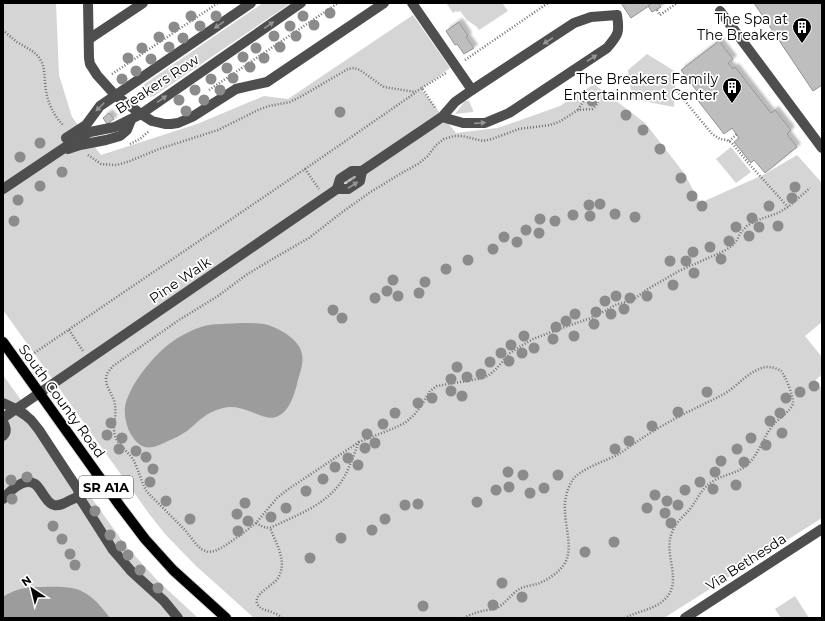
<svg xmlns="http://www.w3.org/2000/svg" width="825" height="621" viewBox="0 0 825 621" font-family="Montserrat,sans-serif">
<defs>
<filter id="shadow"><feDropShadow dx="3.5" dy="-3.5" stdDeviation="1" flood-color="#0004"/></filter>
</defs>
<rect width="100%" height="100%" fill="#fff"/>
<g fill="#d5d5d5">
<path d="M3,3h53l3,72 13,42 29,38 96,-31 67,-28 24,3 125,-84 37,53 -29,21 35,44 41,-5 18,-6 45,-16 34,-22 51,39 39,50 16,30 65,-29 32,-19 25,28v139l-17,14 17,21v17l-7,7 7,8v129l-158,100h-410l-59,-53 -30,-31 -15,-19 -147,-205z"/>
<path d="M263,3h28l-137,93c-8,3 -14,-2 -12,-10l4,-3z"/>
<path d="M446,3h56l6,8 -29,19 -2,-3 -10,-7 -7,-9 -3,1 -1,-1 -3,2z"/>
<path d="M647,54l29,18 -2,35 -42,-8 -4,-29z"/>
<path d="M465,101h4l4,9v2l-18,2z"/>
<path d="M731,147l20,25 -15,11 -20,-24z"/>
<path d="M3,375l123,171 31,34 41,38h-195z"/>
<path d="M795,596l14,22h-28l-6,-9z"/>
</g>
<g fill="#9c9c9c">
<path d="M243,323c7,0 14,0 21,1 14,3 37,16 38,31 2,9 -3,20 -5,29 -3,11 -7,25 -17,31 -11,7 -21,-1 -31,-4 -6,-2 -12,-4 -18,-4 -6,0 -12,2 -17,4 -12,5 -18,13 -27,20 -6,4 -12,7 -19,10 -14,7 -25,12 -36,-5 -5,-7 -8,-20 -7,-29 3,-18 22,-43 35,-55 11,-11 26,-20 41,-25 11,-4 30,-3 42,-4z"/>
<path d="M34,587c11,0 27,-1 38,1 17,3 28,17 38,30h-107v-21c11,-7 18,-9 31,-10z"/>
</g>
<g fill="#bebebe" stroke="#929292" filter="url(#shadow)">
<path d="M621,3h32l-22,15z"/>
<path d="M652,3h6l3,4 -9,5 -4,-6z"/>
<path d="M754,3h68v82l-9,6z"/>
<path d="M459,22l9,14 -2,1 8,11 -10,6 -7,-10 -2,1 -9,-14z"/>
<path d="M719,41l14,18 -5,4 5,6 2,-2 36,46 4,-3 16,20 -4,4 10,13 -32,26 -11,-13 -3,3 -17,-21 5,-4 -7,-10 -8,6 -28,-36 4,-3 -19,-25z"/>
<path d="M109,113l5,6 -7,5 -4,-6z"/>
<path d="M351,176l2,4 -5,3 -2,-3z"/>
</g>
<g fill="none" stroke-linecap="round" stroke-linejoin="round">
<g stroke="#dbdbdb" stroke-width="12">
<path id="major" d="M3,342l117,164 25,33 28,31 53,48"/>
</g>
<g stroke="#707070" stroke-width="2.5" stroke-dasharray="1 2" stroke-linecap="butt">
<path d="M657,10l3,5 17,-12"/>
<path d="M3,30c4,4 9,8 14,12 9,6 19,9 24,19 4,7 3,13 4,21 1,17 7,32 19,44"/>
<path d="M465,60l83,-57"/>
<path d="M112,74l106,-71"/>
<path d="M422,88l24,-15"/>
<path d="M675,89l37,45 8,5 7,1 5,3 18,22 38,42"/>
<path d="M209,90l129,-87"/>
<path d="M729,141l8,-7"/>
<path d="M130,144l10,-5 9,-8"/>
<path d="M88,155l13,9 16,1 13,-4 29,-12 59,-19 40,-20 11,-4 21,-4 10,-5 48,-28 6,-1 6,2 18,13 6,4 31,5 7,-4 14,21"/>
<path d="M305,169l110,-76"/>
<path d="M69,330l14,21"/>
<path d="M27,358l278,-189 14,20"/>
<path d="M359,442l-72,48 -10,8 -21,25 -14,11 -19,13 -8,4 -7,1 -7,-3 -5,-5 -11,-14 -38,-38c-6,-10 -8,-21 -13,-31 -5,-9 -15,-15 -19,-25 -3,-10 2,-21 0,-31 -1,-9 -9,-17 -9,-26 0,-6 4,-9 7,-13l66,-46 39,-24 28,-21 35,-21 28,-16 32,-25 28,-20 31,-19 18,-10 10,-8 8,-11 8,-6 10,-3h8l21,5 9,-2 27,-10 31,-4 9,-3 19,-12 14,-1 4,-3 2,-5v-3l-2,-3 -3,-1 -5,1 -7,10 -3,5"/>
<path d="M256,523c5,3 9,5 14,5"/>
<path d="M282,618c-2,-2 -5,-4 -8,-5 -5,-3 -12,-2 -16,-8 -7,-10 15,-19 20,-27 10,-16 -2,-35 -8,-50 27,-13 57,-23 73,-49 7,-12 11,-25 16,-37l33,-13 13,-6 9,-8 7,-9 9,-15 7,-5 41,-7 10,-3 8,-7 14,-16 11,-7 12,-7 26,-10 35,-12 21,-12 18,-5 13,-10 33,-19 45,-20 8,-5 5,-6 4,-8 6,-6 8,-5 23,-8 10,-6 22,-19"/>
<path d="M464,618c5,-3 11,-5 18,-7 4,-1 10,-1 15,-3 9,-5 15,-15 24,-20 6,-2 13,-3 19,-5 8,-4 17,-9 22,-16 13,-14 3,-39 3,-56 -1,-10 2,-22 7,-30 7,-12 34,-20 47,-27 6,-4 13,-9 19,-13 13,-9 27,-17 40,-24 15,-8 31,-15 46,-23 14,-8 25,-24 42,-27 5,0 11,1 15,4 4,4 13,26 12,32 0,2 -3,6 -4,7 -6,7 -14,11 -19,19 -8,12 -12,26 -23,36 -9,8 -21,9 -32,15 -14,8 -16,17 -25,29 -6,7 -13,12 -17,21 -12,24 12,51 -9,70 -11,10 -26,11 -39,18"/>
</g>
<g stroke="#4e4e4e" stroke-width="10">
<path d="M88,3l1,55 1,6 7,11 18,20 26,19 11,7 13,3h6l7,-1 14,-6 44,-28 31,-7 117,-79"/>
<path d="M412,3l60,87"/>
<path d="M720,11l102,137"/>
<path d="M89,39l54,-36"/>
<path d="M66,138l20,-13 14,-19 151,-103"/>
<path d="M68,149l12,-4 26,-5 14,-4 7,-6 4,-10"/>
<path d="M362,171l80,-54 13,-15 17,-12 102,-67 17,-6 26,-2c3,18 1,20 -10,33l-98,65 -24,10h-22l-21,-6"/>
<path d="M3,189l73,-49 14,-8 25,-5 26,-13 160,-111"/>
<path d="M337,189h11l12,-8 2,-10"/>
<path d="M337,189l3,-10 12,-8h10"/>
<path d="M3,403l13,6 9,6 6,5 8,10 38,58 2,5 -1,5"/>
<path d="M3,418l334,-229"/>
<path d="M3,422c3,5 4,10 0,14"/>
<path d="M3,499c7,-8 21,-22 32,-15 4,3 7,9 10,13 2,3 5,7 9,8 7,2 15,-5 21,-7h3l3,2 32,50 7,8 11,13 33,30 14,17"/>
<path d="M685,618l137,-89"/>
</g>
<use href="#major" stroke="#000" stroke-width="10"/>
</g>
<g fill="#8b8b8b">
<circle cx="330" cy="13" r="5.5"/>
<circle cx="191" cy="16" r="5.5"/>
<circle cx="216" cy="16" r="5.5"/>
<circle cx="303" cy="16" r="5.5"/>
<circle cx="314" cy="25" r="5.5"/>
<circle cx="200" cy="26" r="5.5"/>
<circle cx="290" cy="26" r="5.5"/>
<circle cx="174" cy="27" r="5.5"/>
<circle cx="274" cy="36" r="5.5"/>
<circle cx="296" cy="36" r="5.5"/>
<circle cx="159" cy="37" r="5.5"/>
<circle cx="183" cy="38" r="5.5"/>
<circle cx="169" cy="47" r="5.5"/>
<circle cx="280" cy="47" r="5.5"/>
<circle cx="142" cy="48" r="5.5"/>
<circle cx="256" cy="48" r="5.5"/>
<circle cx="243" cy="57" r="5.5"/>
<circle cx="128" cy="58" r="5.5"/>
<circle cx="264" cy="58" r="5.5"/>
<circle cx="151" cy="59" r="5.5"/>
<circle cx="250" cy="67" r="5.5"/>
<circle cx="227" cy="68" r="5.5"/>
<circle cx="136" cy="71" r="5.5"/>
<circle cx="233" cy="78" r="5.5"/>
<circle cx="122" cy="79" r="5.5"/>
<circle cx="211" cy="79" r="5.5"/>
<circle cx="195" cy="90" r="5.5"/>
<circle cx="220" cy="90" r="5.5"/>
<circle cx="179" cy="100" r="5.5"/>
<circle cx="204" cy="100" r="5.5"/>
<circle cx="592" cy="101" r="5.5"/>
<circle cx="186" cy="111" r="5.5"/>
<circle cx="340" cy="112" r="5.5"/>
<circle cx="626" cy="115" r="5.5"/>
<circle cx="643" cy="130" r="5.5"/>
<circle cx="40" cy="143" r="5.5"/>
<circle cx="660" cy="149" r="5.5"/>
<circle cx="20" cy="157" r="5.5"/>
<circle cx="62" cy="172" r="5.5"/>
<circle cx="681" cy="178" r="5.5"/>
<circle cx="40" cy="186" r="5.5"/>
<circle cx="795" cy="187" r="5.5"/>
<circle cx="692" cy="196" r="5.5"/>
<circle cx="792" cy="198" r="5.5"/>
<circle cx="18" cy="200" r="5.5"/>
<circle cx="600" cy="204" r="5.5"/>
<circle cx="589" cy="205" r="5.5"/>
<circle cx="702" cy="206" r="5.5"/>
<circle cx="769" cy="206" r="5.5"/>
<circle cx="615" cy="214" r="5.5"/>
<circle cx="573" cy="215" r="5.5"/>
<circle cx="590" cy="216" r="5.5"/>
<circle cx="635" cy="217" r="5.5"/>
<circle cx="752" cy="218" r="5.5"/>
<circle cx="540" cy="219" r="5.5"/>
<circle cx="14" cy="221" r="5.5"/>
<circle cx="555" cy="221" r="5.5"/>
<circle cx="778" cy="226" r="5.5"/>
<circle cx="736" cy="227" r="5.5"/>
<circle cx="759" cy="227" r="5.5"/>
<circle cx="526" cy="230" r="5.5"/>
<circle cx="539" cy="233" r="5.5"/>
<circle cx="749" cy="236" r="5.5"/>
<circle cx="504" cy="237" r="5.5"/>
<circle cx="729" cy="241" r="5.5"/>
<circle cx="517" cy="242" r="5.5"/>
<circle cx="710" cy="247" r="5.5"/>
<circle cx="493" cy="249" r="5.5"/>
<circle cx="693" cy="252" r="5.5"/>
<circle cx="721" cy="259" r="5.5"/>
<circle cx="468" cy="260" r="5.5"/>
<circle cx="670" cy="261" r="5.5"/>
<circle cx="686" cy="261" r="5.5"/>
<circle cx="446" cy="269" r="5.5"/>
<circle cx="694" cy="273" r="5.5"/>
<circle cx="393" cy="280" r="5.5"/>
<circle cx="425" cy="282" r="5.5"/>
<circle cx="673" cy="285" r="5.5"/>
<circle cx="387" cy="291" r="5.5"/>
<circle cx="419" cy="293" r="5.5"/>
<circle cx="398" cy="296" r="5.5"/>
<circle cx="616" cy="296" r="5.5"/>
<circle cx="647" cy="296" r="5.5"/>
<circle cx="375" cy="298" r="5.5"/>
<circle cx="630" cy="298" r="5.5"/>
<circle cx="605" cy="301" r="5.5"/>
<circle cx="624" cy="309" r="5.5"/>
<circle cx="333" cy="310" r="5.5"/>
<circle cx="596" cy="312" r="5.5"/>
<circle cx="575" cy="314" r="5.5"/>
<circle cx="611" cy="314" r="5.5"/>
<circle cx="342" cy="318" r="5.5"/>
<circle cx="566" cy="321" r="5.5"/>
<circle cx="594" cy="324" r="5.5"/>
<circle cx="556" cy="327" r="5.5"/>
<circle cx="524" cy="336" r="5.5"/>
<circle cx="574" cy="336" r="5.5"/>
<circle cx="553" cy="339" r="5.5"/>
<circle cx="511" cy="345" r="5.5"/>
<circle cx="534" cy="348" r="5.5"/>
<circle cx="501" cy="353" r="5.5"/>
<circle cx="522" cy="353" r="5.5"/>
<circle cx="509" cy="361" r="5.5"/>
<circle cx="490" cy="362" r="5.5"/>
<circle cx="457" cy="367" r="5.5"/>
<circle cx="481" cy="374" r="5.5"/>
<circle cx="467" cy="377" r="5.5"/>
<circle cx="451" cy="379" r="5.5"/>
<circle cx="814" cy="386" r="5.5"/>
<circle cx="451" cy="391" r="5.5"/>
<circle cx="707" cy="392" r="5.5"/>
<circle cx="800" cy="392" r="5.5"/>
<circle cx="462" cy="396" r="5.5"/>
<circle cx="432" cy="398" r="5.5"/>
<circle cx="786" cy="398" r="5.5"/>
<circle cx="418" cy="403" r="5.5"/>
<circle cx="678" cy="412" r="5.5"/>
<circle cx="395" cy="413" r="5.5"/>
<circle cx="780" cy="413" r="5.5"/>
<circle cx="770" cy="421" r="5.5"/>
<circle cx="111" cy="423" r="5.5"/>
<circle cx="383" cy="424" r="5.5"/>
<circle cx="652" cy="426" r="5.5"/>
<circle cx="782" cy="433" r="5.5"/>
<circle cx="367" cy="434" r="5.5"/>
<circle cx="107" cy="435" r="5.5"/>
<circle cx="122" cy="438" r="5.5"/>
<circle cx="751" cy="438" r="5.5"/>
<circle cx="629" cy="441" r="5.5"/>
<circle cx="375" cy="443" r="5.5"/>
<circle cx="766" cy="445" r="5.5"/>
<circle cx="365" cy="448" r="5.5"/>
<circle cx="119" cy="449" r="5.5"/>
<circle cx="615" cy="449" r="5.5"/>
<circle cx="737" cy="449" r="5.5"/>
<circle cx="136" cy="451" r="5.5"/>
<circle cx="146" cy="457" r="5.5"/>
<circle cx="348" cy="458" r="5.5"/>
<circle cx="721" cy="461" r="5.5"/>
<circle cx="744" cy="462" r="5.5"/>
<circle cx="358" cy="465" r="5.5"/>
<circle cx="335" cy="467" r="5.5"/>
<circle cx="153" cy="469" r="5.5"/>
<circle cx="508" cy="472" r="5.5"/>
<circle cx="715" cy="472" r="5.5"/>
<circle cx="523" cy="475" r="5.5"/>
<circle cx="558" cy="475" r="5.5"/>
<circle cx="27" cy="477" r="5.5"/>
<circle cx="323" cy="479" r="5.5"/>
<circle cx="11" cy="480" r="5.5"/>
<circle cx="150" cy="482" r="5.5"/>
<circle cx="700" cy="482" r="5.5"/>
<circle cx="736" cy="485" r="5.5"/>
<circle cx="509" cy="487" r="5.5"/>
<circle cx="544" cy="488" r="5.5"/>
<circle cx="713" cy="489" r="5.5"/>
<circle cx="496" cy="490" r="5.5"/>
<circle cx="685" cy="490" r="5.5"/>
<circle cx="306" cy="491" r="5.5"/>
<circle cx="530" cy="493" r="5.5"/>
<circle cx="655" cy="495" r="5.5"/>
<circle cx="12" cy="499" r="5.5"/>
<circle cx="166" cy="501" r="5.5"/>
<circle cx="667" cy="501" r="5.5"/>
<circle cx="477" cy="502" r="5.5"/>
<circle cx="245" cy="503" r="5.5"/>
<circle cx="418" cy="504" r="5.5"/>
<circle cx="405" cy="505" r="5.5"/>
<circle cx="678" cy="505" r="5.5"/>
<circle cx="286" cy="508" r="5.5"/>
<circle cx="647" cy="508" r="5.5"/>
<circle cx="95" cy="511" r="5.5"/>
<circle cx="665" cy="513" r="5.5"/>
<circle cx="237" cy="514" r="5.5"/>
<circle cx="271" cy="517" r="5.5"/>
<circle cx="190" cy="519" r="5.5"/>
<circle cx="385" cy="519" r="5.5"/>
<circle cx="248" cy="521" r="5.5"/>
<circle cx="671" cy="523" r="5.5"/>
<circle cx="53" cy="526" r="5.5"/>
<circle cx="372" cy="530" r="5.5"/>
<circle cx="238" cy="531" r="5.5"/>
<circle cx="110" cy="535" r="5.5"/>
<circle cx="341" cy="538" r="5.5"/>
<circle cx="62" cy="539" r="5.5"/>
<circle cx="614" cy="542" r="5.5"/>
<circle cx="121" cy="546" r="5.5"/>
<circle cx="585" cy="552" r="5.5"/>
<circle cx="70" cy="554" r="5.5"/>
<circle cx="128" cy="555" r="5.5"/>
<circle cx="310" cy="558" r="5.5"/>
<circle cx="75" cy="565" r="5.5"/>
<circle cx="140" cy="570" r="5.5"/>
<circle cx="502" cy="583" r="5.5"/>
<circle cx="158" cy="588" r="5.5"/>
<circle cx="522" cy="597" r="5.5"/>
<circle cx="493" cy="605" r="5.5"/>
<circle cx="423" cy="606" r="5.5"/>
</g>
<defs><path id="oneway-solid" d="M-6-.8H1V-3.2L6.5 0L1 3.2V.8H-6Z"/></defs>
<g fill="#959595">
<use href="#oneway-solid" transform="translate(219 25) rotate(146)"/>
<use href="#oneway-solid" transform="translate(269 25) rotate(-35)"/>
<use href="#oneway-solid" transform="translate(548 41) rotate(147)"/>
<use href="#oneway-solid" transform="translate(592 58) rotate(-33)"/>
<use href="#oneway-solid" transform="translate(162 99) rotate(-35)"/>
<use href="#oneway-solid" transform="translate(100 107) rotate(135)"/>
<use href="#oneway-solid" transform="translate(480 123) rotate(-4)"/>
<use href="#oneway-solid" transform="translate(353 185) rotate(-33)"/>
</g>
<defs>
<g id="building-pin" transform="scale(1)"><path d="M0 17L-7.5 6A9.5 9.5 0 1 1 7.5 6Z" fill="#000" stroke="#fff"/><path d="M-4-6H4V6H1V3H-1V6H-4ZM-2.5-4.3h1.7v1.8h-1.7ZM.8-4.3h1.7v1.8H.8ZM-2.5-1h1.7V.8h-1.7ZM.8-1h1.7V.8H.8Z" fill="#fff"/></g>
</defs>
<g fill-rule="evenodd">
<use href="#building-pin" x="802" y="27"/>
<use href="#building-pin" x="732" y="87"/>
</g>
<g text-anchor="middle" stroke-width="3.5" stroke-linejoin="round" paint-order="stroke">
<rect fill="#fff" stroke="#4c4c4c" stroke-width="1" x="79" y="476" width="54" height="22" rx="3"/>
<g font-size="13" font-weight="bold" fill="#000">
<text x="106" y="492">SR A1A</text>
</g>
<g font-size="14" fill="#000" stroke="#fff" text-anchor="end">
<text x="788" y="24">The Spa at<tspan x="788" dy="16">The Breakers</tspan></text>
<text x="718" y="84">The Breakers Family<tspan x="718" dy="16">Entertainment Center</tspan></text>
</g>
<g font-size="14" fill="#000" stroke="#fff">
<text transform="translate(157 84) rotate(-33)" y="5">Breakers Row</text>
<text transform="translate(180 280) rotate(-34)" y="5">Pine Walk</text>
<text transform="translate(62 401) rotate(54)" y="5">South County Road</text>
<text transform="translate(746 562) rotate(-33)" y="5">Via Bethesda</text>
</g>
</g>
<rect width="825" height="621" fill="none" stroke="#000000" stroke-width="8"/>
<g transform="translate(32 589) rotate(325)" stroke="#ffffff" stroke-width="3" paint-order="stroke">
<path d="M0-3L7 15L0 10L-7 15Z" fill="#000000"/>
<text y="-6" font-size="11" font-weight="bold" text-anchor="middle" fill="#000000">N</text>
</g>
</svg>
